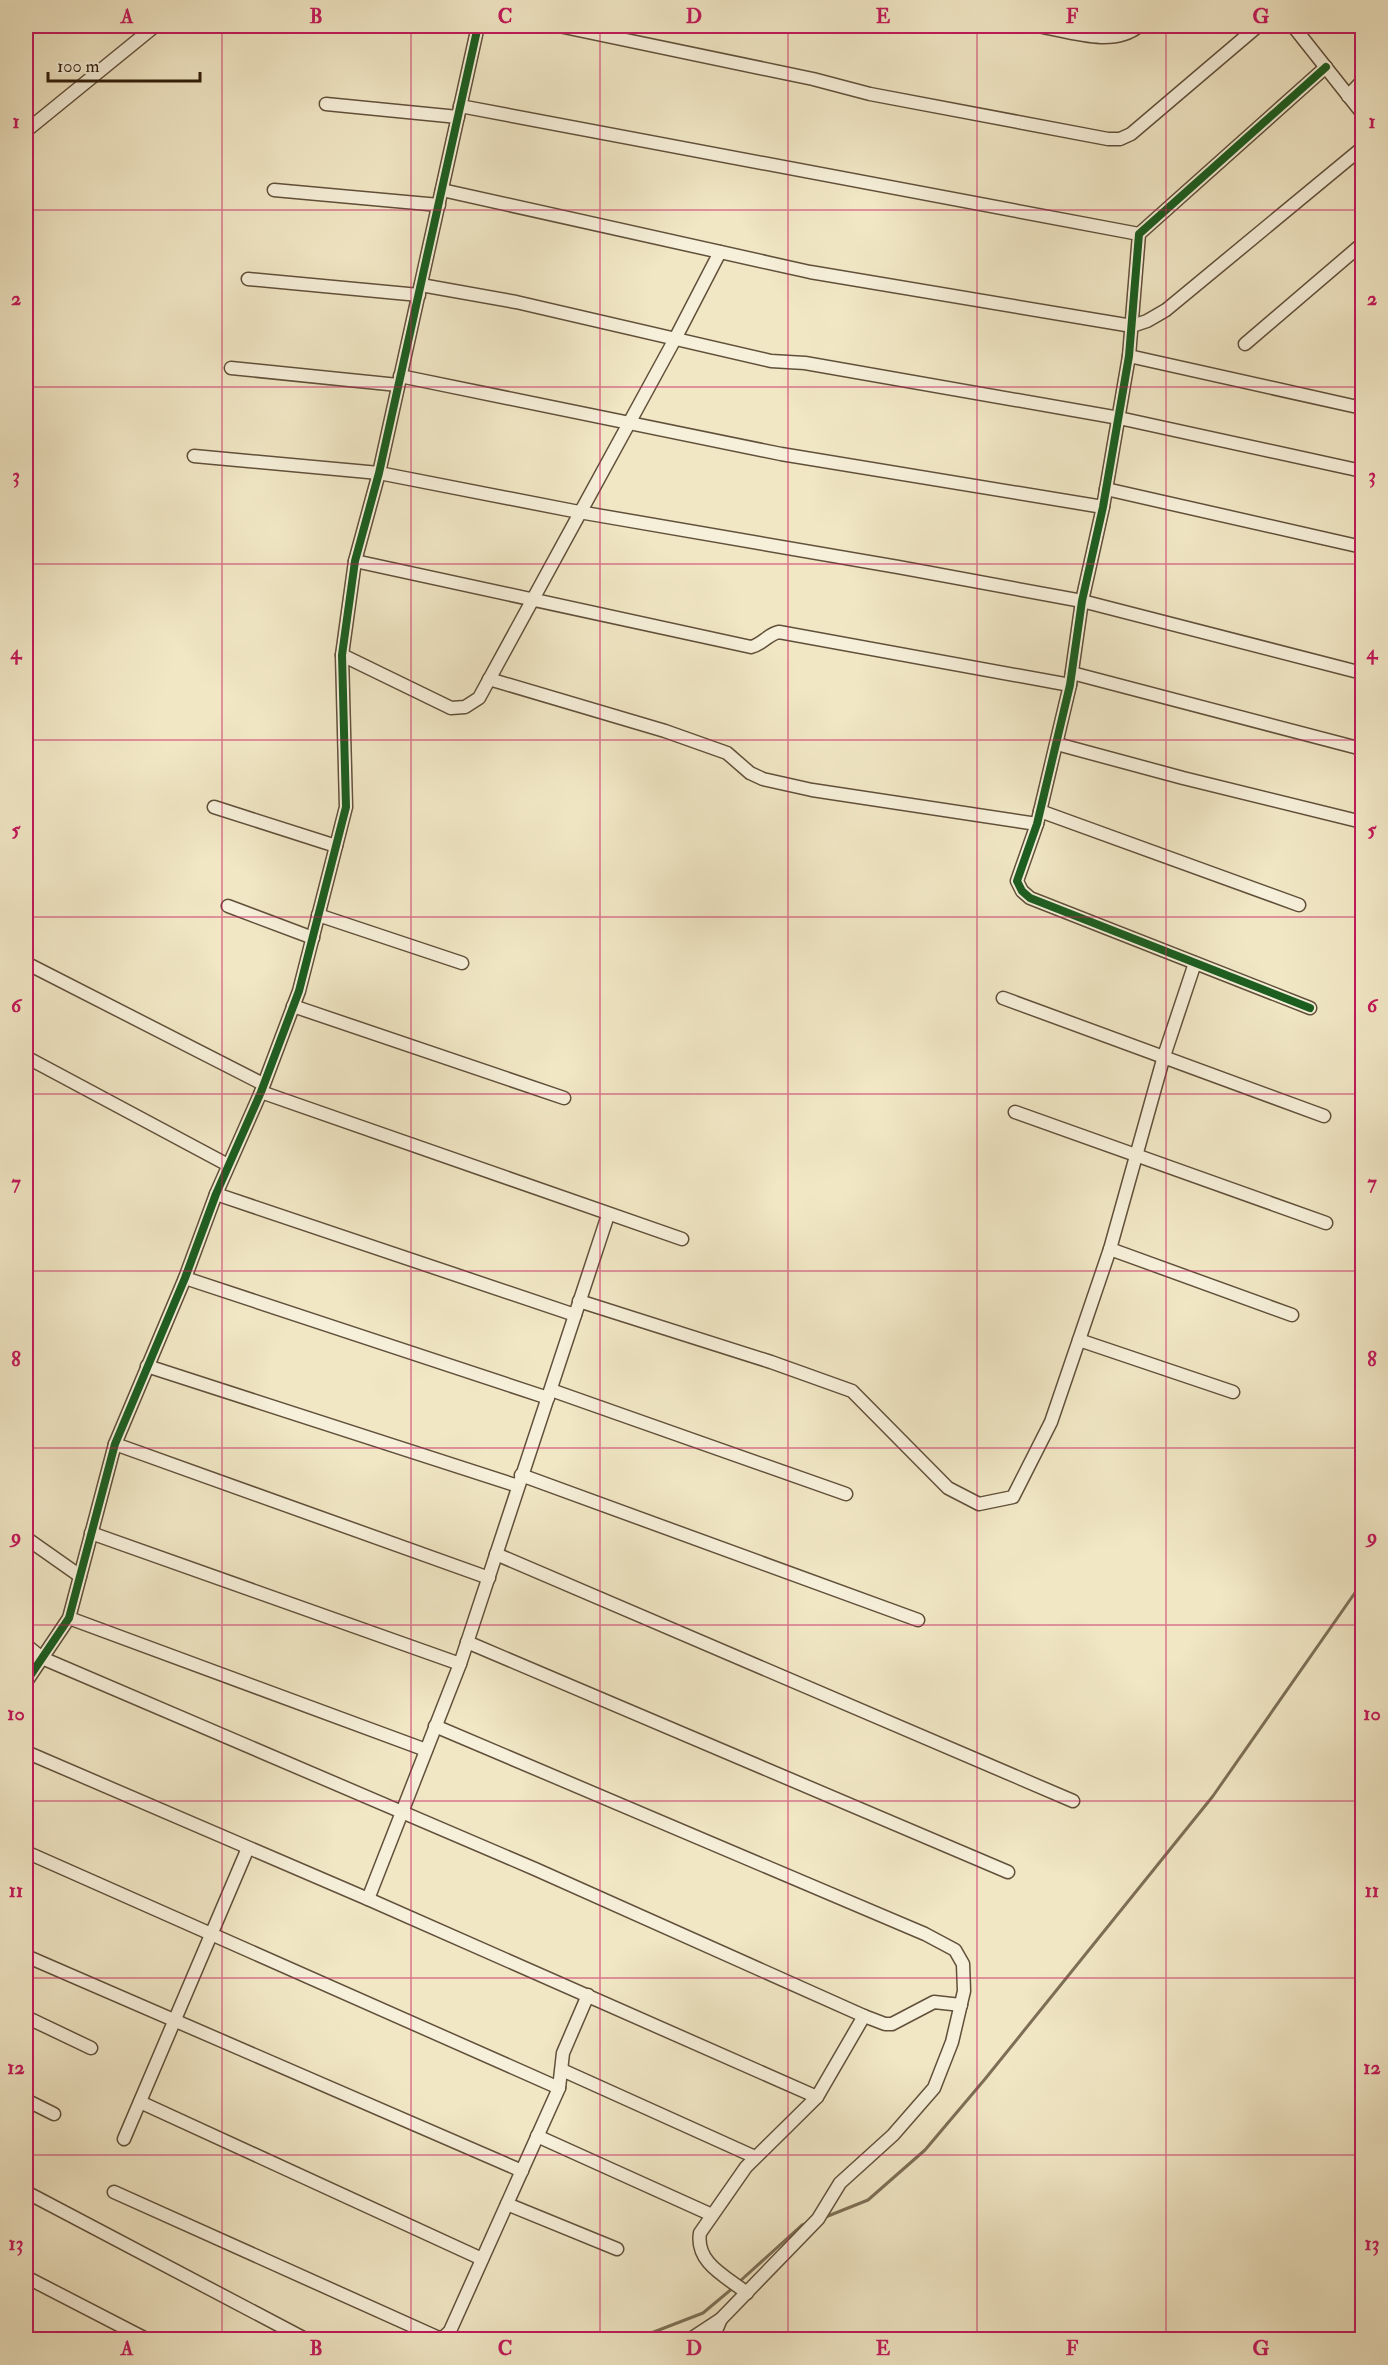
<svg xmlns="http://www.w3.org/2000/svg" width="1388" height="2365" viewBox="0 0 1388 2365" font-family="'IM FELL Double Pica',serif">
<rect width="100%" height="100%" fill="#f1e7c5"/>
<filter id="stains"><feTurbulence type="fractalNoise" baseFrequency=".00333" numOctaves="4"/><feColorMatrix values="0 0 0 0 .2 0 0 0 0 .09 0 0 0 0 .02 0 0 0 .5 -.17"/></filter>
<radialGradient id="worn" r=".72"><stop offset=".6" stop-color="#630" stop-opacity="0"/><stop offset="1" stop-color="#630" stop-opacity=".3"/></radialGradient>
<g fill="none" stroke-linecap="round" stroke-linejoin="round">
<g stroke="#7d6e55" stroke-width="3">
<path d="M823,2218l45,-18 57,-50 60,-71 228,-283 146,-209h3"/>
<path d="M739,2282l63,-57 6,-2"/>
<path d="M633,2340l70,-27 31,-26"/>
</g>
<g stroke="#61503a" stroke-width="15">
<g id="minor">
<path d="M559,26l254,53 57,15 238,45h12l11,-5 127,-108"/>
<path d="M1038,26c30,5 75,22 101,0"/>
<path d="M1293,26l69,87"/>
<path d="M1348,96l14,-15"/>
<path d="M326,104l132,13"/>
<path d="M460,106l679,128"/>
<path d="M26,131l129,-105"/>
<path d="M274,190l165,15"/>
<path d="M442,190l368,82 322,54 15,-5 19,-11 196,-162"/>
<path d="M248,279l171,16"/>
<path d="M421,285l95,17 255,59 34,2 314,55 243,53"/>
<path d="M1245,344l117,-100"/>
<path d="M1129,356l233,52"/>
<path d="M231,368l167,17"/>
<path d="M400,376l381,78 322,53"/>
<path d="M194,456l185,17 200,39 319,55 184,34 280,72"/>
<path d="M1106,489l256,58"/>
<path d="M355,561l396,86c12,-3 17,-13 28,-15l291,53"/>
<path d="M342,655l109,53 14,-1 14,-9 196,-359 45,-87"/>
<path d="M1072,673l290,76"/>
<path d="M489,679l176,52 62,22 23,20 13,6 49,11 225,34"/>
<path d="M1057,744l126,34 179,44"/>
<path d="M214,807l122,39"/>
<path d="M1040,811l259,94"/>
<path d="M228,906l85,32"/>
<path d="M318,915l144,48"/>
<path d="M26,963l237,121"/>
<path d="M1003,998l321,118"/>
<path d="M293,1006l271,92"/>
<path d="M1310,1008l-280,-110 -8,-7 -5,-10 20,-57 33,-139 12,-84 21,-94 26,-151 10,-122 187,-167"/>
<path d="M26,1057l202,108"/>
<path d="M261,1092l421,147"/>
<path d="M1015,1112l311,111"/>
<path d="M216,1194l359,121"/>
<path d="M1110,1249l182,66"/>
<path d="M185,1278l363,120"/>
<path d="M579,1301l192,61 81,29 96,97 31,16 34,-7 38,-75 28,-82 31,-91 54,-193 31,-93"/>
<path d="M1079,1340l154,52"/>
<path d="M147,1366l371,120"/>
<path d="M551,1390l295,104"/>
<path d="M115,1444l374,134"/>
<path d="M521,1475l397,145"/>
<path d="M91,1533l369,131"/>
<path d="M26,1538l54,38"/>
<path d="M496,1554l577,247"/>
<path d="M69,1618l357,132"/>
<path d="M467,1642l541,230"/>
<path d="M26,1645l16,13 493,211 329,147 21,8h7l42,-22 27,3"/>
<path d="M26,1682l43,-64 46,-174 70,-166 31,-84 45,-102 38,-101 47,-184 -4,-152 13,-94 24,-88 99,-447"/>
<path d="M435,1726l490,208 30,16 8,14 1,27 -12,51 -18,46 -41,47 -53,48 -22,36 -97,100 -6,14 2,7"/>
<path d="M26,1752l342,147 449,198"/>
<path d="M26,1852l533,236"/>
<path d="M368,1899l92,-235 148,-449"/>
<path d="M26,1956l496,215"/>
<path d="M26,2017l65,31"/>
<path d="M562,2070l193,87"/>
<path d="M26,2100l28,14"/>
<path d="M140,2102l342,157"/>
<path d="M537,2136l175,79"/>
<path d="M124,2139l124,-291"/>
<path d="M26,2192l281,148"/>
<path d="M114,2192l325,146 6,-2 5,-5 109,-243 4,-35 25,-58"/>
<path d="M507,2204l110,45"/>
<path d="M26,2277l122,63"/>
<path d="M747,2293c-20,-16 -52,-30 -47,-60l46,-66 71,-70 47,-81"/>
<path d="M689,2340l32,-21"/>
</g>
</g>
<use href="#minor" stroke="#f6efd9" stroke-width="12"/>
<g stroke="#f6efd9" stroke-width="11">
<g id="cycleway">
<path d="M1310,1008l-280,-110 -8,-7 -5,-10 20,-57 33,-139 12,-84 21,-94 26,-151 10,-122 187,-167"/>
<path d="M26,1682l43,-64 46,-174 70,-166 31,-84 45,-102 38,-101 47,-184 -4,-152 13,-94 24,-88 99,-447"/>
</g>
</g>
<use href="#cycleway" stroke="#1b5e20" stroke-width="8"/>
</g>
<path fill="none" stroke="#c2185b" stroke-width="1.5" stroke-opacity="0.55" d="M222,26v2314M411,26v2314M600,26v2314M788,26v2314M977,26v2314M1166,26v2314M26,210h1336M26,387h1336M26,564h1336M26,740h1336M26,917h1336M26,1094h1336M26,1271h1336M26,1448h1336M26,1625h1336M26,1801h1336M26,1978h1336M26,2155h1336"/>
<rect width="1388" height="2365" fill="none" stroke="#f1e7c5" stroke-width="66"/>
<path d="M48 72v9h152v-9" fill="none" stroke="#311e0b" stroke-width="3"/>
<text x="57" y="72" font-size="18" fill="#311e0b" stroke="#f6efd9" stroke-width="4.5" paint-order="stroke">100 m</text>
<rect x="33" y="33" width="1322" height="2299" fill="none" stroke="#c2185b" stroke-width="2"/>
<g font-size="20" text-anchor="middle" font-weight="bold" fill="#c2185b">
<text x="127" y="23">A</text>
<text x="316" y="23">B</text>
<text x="505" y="23">C</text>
<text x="694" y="23">D</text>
<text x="883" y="23">E</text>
<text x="1072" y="23">F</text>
<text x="1261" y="23">G</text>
<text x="16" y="128">1</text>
<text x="1372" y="128">1</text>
<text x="16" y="305">2</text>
<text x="1372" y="305">2</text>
<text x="16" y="482">3</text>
<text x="1372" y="482">3</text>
<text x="16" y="659">4</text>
<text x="1372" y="659">4</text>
<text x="16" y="836">5</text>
<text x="1372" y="836">5</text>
<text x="16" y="1012">6</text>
<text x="1372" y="1012">6</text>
<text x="16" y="1189">7</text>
<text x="1372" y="1189">7</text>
<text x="16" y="1366">8</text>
<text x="1372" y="1366">8</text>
<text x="16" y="1543">9</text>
<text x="1372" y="1543">9</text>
<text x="16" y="1720">10</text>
<text x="1372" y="1720">10</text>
<text x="16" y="1897">11</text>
<text x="1372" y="1897">11</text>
<text x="16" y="2074">12</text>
<text x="1372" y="2074">12</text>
<text x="16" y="2250">13</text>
<text x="1372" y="2250">13</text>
<text x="127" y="2355">A</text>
<text x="316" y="2355">B</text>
<text x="505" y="2355">C</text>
<text x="694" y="2355">D</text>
<text x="883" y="2355">E</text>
<text x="1072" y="2355">F</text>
<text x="1261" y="2355">G</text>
</g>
<rect width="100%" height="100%" filter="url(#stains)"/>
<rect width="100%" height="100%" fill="url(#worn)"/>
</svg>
